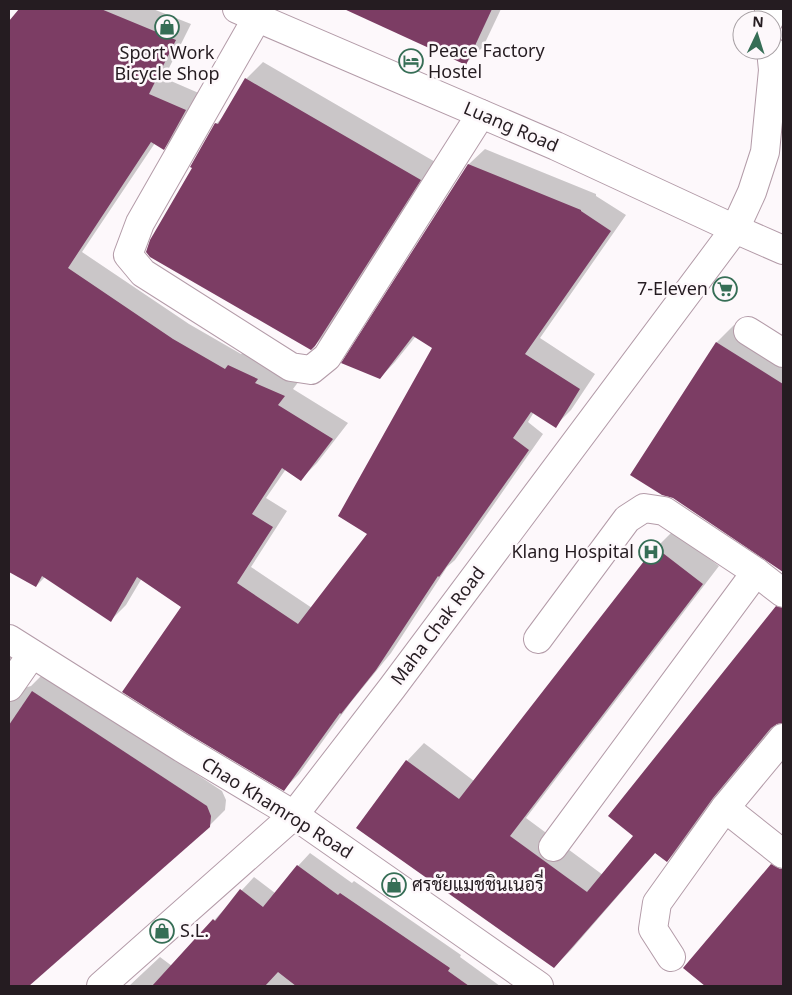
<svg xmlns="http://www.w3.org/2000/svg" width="792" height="995" viewBox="0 0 792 995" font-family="'Noto Sans',Sarabun,sans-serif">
<rect width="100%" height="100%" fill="#fdf8fb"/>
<g fill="#0003">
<path d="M21,9h132l38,15 -27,54 37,16 -22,39 -15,15 -9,-5 -73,109 107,72 52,30 4,-3 54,30 -6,8 55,34 -31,40 -16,16 -15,-10 -20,29 21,13 -36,56 61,41 57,-75 64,-186 -17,-11 -21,26 -15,16 -37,-15 126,-199 16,-15 111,45v2l30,19 -86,123 55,36 -24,36 -16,16 -21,-14 -6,10 15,12 -88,126 -8,7 -56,86 -40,49 -52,72 -15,15 -102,-182 -40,-29 -16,27 -15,15 -66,-43 -9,9 -27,-15v-21l4,-6 -4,-2v-308l6,-10 -6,-4v-197z"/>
<path d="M347,9h154l-18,38 -18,17z"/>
<path d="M263,62l174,101 -105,165 -18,18 -120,-179 22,-43 8,-8 22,-37z"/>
<path d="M734,325l49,32v213l-110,-73 -41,-22 85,-133z"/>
<path d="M673,531l46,35 -193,252 77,57 32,-39 142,-229 6,-6v121h-5l-48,57 -46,65 -17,17 -11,-9 -85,98 -17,17 -147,-206 17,-18 50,38 182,-233z"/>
<path d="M9,648l7,6 -7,15z"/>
<path d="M9,671l15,17 7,-2 13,-13 178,118 4,9 -1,10 -16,16 -182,160h-18z"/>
<path d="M310,853l42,30 2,-2 107,74 -1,2 40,29h-371l31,-29 12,9 82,-89 21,16 23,-27z"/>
<path d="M783,854v132h-76l-22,-19 87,-102z"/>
</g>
<g fill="#7c3d64">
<path d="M19,9h82l75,31 -27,54 37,16 -22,40 -13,-8 -83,126 105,71 52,30 3,-4 30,14 -3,4 30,13 -7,9 55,34 -32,42 -19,-13 -30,46 21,13 -36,56 61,41 69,-90 -29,-18 94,-168 -19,-12 -33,43 -39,-16 127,-199 113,46v1l30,20 -86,123 55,35 -24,39 -25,-16 -18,26 16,12 -90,127 -1,-1 -62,94 -35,44 -1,-1 -56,78 -94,-56 -68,-43 59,-85 -44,-30 -26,45 -69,-46 -6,11 -27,-15v-551z"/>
<path d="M344,9h148l-26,56z"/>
<path d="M245,78l176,102 -106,166 -4,4 -161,-93 -4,-5 4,-12 42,-72 -2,-1 25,-44 3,1z"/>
<path d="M716,342l67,42v188l-110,-74 -11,-3 -32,-20z"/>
<path d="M655,547l48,37 -193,252 77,56 46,-56 -25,-20 168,-210 7,2v115l-6,1 -6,4 -58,70 -46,64 -12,-9 -101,115 -198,-140 50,-68 53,39z"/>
<path d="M32,691l175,115 4,10 -1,11 -181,159h-20v-261z"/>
<path d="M771,864l9,5h3v117h-78l-22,-18z"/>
<path d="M297,865l41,30 2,-2 110,75 -2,3 21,15h-173l-18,-14 -13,14h-113l61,-67 2,2 25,-32 23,18z"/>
</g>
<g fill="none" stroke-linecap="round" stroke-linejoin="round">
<g stroke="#b39ba8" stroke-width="30">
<g id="minor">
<path d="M237,9l319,137 179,83 48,21"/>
<path d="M769,9v11"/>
<path d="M257,18l-117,205 -12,32 15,18 148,94 20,3 16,-13 154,-243"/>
<path d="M748,331l35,22"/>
<path d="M9,639l173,109 112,67 162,113 83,58"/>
<path d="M538,639l89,-120 17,-11 20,3 92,61 27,21"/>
<path d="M9,687l23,-33"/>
<path d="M725,808l58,46"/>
<path d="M553,847l203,-275"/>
<path d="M671,957l-18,-28 4,-26 68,-95 58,-70"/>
<path d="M101,986l193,-171 98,-127 343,-459 17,-37 13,-40 8,-82 -2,-20"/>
</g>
</g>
<use href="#minor" stroke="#fff" stroke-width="28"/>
</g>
<defs>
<g id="shop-ring" transform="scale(1.25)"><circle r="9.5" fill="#fdf8fb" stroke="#366e56" stroke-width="1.5"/><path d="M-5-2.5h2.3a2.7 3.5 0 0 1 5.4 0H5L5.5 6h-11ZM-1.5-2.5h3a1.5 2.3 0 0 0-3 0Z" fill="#366e56"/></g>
<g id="hotel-ring" transform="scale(1.25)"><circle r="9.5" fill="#fdf8fb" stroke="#366e56" stroke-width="1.5"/><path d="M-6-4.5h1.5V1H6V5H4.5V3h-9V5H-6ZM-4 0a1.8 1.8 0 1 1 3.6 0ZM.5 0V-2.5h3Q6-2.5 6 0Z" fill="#366e56"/></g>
<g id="supermarket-ring" transform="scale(1.25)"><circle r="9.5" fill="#fdf8fb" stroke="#366e56" stroke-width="1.5"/><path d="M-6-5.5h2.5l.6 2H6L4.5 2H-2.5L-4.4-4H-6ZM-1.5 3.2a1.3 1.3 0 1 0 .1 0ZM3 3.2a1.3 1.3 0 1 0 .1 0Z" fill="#366e56"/></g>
<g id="hospital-ring" transform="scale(1.25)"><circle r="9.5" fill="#fdf8fb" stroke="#366e56" stroke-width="1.5"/><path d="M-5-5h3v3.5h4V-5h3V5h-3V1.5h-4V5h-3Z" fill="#366e56"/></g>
</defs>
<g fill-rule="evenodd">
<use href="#shop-ring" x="167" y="27"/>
<use href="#hotel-ring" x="411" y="61"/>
<use href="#supermarket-ring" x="725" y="289"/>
<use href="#hospital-ring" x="651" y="552"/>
<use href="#shop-ring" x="394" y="885"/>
<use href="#shop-ring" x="162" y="931"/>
</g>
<g text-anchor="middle" stroke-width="5" stroke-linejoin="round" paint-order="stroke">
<g font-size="18" fill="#251c21" stroke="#fdf8fb" text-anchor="start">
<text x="428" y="57">Peace Factory<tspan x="428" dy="21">Hostel</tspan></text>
<text x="167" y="59" text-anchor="middle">Sport Work<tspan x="167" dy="21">Bicycle Shop</tspan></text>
<text x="708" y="295" text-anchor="end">7-Eleven</text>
<text x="634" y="558" text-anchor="end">Klang Hospital</text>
<text x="412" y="891">ศรชัยแมชชินเนอรี่</text>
<text x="180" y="937">S.L.</text>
</g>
<g font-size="18" fill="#251c21" stroke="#fdf8fb">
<text transform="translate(511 127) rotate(23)" y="6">Luang Road</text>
<text transform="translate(438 626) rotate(-53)" y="6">Maha Chak Road</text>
<text transform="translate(277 808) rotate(32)" y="6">Chao Khamrop Road</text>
</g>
</g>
<rect width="792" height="995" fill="none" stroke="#251c21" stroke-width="20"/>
<g transform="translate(757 35) rotate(4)"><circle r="24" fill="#fdf8fb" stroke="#a7a0a4"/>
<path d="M0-4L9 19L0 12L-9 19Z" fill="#366e56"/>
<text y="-8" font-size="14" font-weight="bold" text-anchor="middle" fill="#251c21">N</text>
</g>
</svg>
